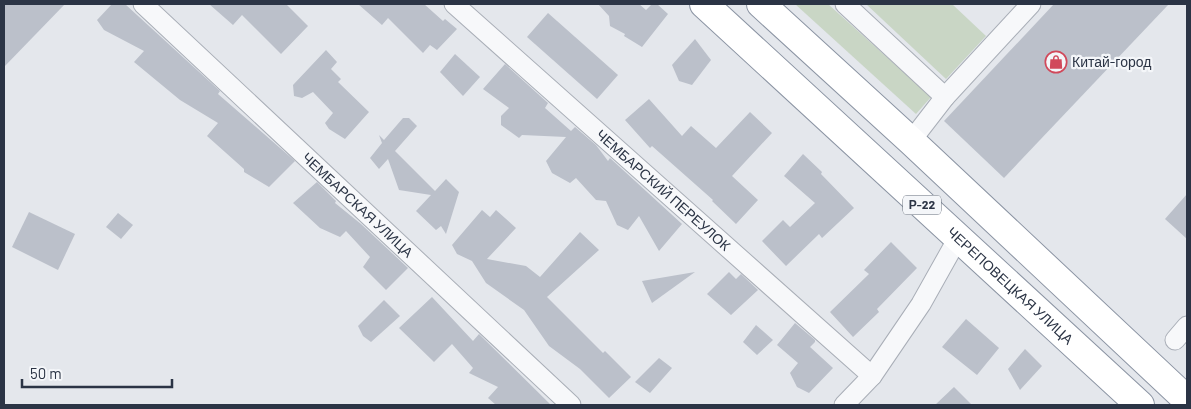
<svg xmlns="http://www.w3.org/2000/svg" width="1191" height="409" viewBox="0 0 1191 409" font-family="Barlow,sans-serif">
<rect width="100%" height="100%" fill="#e4e7ec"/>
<g fill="#c9d6c5">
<path d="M795,4h33l103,93 -15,17z"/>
<path d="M866,4h86l34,32 -40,43z"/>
</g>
<g fill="#bbc0ca">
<path d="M4,4h61l-61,63z"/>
<path d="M112,4h13l95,87 -2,3 77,67 -26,26 -25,-15v-3l-37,-33 11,-13 -38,-23 -46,-38 10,-11 -40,-21 -7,-10z"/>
<path d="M209,4h77l22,22 -27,28 -39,-39 -9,10z"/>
<path d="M358,4h66l19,17 2,-2 12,10 -20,21 -7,-5 -7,8 -35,-35 -6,7z"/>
<path d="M598,4h41l7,6 6,-6h5l11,10 -26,33 -18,-11 1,-2 -15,-8 -1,-10z"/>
<path d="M1054,4h115l-165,174 -60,-57z"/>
<path d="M548,13l70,62 -21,24 -70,-62z"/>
<path d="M695,39l16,21 -19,25 -13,-4 -7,-16z"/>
<path d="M326,50l11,12 -6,7 10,10 -3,3 31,30 -24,27 -16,-10 -4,-6 8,-10 -20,-21 -11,6 -8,-2 -1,-11z"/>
<path d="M455,54l25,23 -17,19 -23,-24z"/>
<path d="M505,64l43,39 -3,5 26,23 4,-4 21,18 12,16 2,-3 72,66 -23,27 -20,-35 -11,14 -11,-5 -11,-24 -10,-1 -20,-22 -6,5 -18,-10 -6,-12 20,-24 -44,-2 -3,3 -18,-13v-9l8,-8 -26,-19z"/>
<path d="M649,99l33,37 9,-10 25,22 34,-36 22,21 -40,43 26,24 -22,24 -24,-23 1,-1 -61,-54 -2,2 -25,-28z"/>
<path d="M403,118h6l8,8 -22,25 40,40 11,-12 13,13 -13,42 -5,-8 -5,4 -20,-19 15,-16 -32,-5 -11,-31 -9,10 -9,-11 12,-15 -3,-8 5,5z"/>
<path d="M803,154l19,18 -1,2 33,34 -32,30 -3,-4 -33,32 -24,-25 21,-21 7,7 25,-24 -31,-27z"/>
<path d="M317,182l19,19 -1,2 26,21 47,44 -22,22 -23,-23 7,-10 -24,-26 -6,6 -20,-9 -27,-25z"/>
<path d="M1187,194v45l-22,-20z"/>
<path d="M482,210l8,7 6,-7 20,18 -29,31 39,7 14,11 40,-45 19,18 -52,47 56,56 2,-2 26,26 -22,21 -29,-29 -31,-23 -25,-36 -38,-27 -14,-22 -15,-7 -5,-9z"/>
<path d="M29,212l46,22 -17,36 -46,-23z"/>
<path d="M118,213l15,12 -12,14 -15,-12z"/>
<path d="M891,242l26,26 -40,41 2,3 -26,25 -23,-25 39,-38 -5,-4z"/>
<path d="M695,272l-43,31 -10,-22z"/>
<path d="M729,272l7,7 5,-5 17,16 -27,25 -24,-21z"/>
<path d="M432,297l41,44 6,-7 72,71h-55l-8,-7 10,-11 -29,-14 4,-5 -21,-24 -18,18 -35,-34z"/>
<path d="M384,300l16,16 -29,26 -8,-6 -5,-10z"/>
<path d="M966,319l33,29 -22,27 -35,-28z"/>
<path d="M795,323l20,17v2l-5,5 23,21 -24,25 -12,-6 -7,-14 8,-10 -21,-18z"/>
<path d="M756,325l17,15 -16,15 -14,-13z"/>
<path d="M1025,349l17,17 -22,24 -12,-21z"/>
<path d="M659,358l13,10 -22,25 -15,-11z"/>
<path d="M954,387l18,18h-37z"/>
</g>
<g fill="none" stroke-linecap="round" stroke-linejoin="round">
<g stroke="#a9aeb7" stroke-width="21">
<g id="street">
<path id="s1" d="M143,4l428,401"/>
<path id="s2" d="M454,4l418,372"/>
<path d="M845,4l100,93"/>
<path d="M911,141l34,-44 86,-93"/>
<path d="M1175,340l12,-14"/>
<path d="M844,405l28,-29 49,-72 37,-66"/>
</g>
</g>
<g stroke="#8b94a3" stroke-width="30">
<g id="highway">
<path id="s3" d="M704,4l436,401"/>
<path d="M761,4l150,137 276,259"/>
</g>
</g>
<use href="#street" stroke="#f7f8fa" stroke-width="19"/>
<use href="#highway" stroke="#fff" stroke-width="28"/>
</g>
<defs>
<g id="shop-ring" transform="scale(1.125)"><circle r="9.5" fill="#f4f6f9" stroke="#d1495b" stroke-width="1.5"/><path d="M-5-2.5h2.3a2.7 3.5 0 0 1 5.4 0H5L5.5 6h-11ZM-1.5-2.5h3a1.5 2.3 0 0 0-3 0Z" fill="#d1495b"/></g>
</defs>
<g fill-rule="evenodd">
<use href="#shop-ring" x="1056" y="62"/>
</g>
<g text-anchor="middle" stroke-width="4.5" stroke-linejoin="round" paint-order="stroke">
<rect fill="#f4f6f9" stroke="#676e7b" stroke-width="1" x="903" y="195.5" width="38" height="19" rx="4"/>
<g font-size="12" font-weight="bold" fill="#2b3445">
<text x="922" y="209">Р-22</text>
</g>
<g font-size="14" fill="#2b3445" stroke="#f4f6f9" text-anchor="start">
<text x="1072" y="67">Китай-город</text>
</g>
<g font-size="14" fill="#2b3445" stroke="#f4f6f9">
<text dy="5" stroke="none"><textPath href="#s2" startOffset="280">ЧЕМБАРСКИЙ ПЕРЕУЛОК</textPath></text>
<text dy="5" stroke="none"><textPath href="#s1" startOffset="294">ЧЕМБАРСКАЯ УЛИЦА</textPath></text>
<text dy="5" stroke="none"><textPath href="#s3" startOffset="416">ЧЕРЕПОВЕЦКАЯ УЛИЦА</textPath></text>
</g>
</g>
<rect width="1191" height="409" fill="none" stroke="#2b3445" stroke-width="10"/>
<path d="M22 379v8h150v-8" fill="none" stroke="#2b3445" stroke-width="2.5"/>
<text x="30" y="379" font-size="15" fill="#2b3445" stroke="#f4f6f9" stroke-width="4" paint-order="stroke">50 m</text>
</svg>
